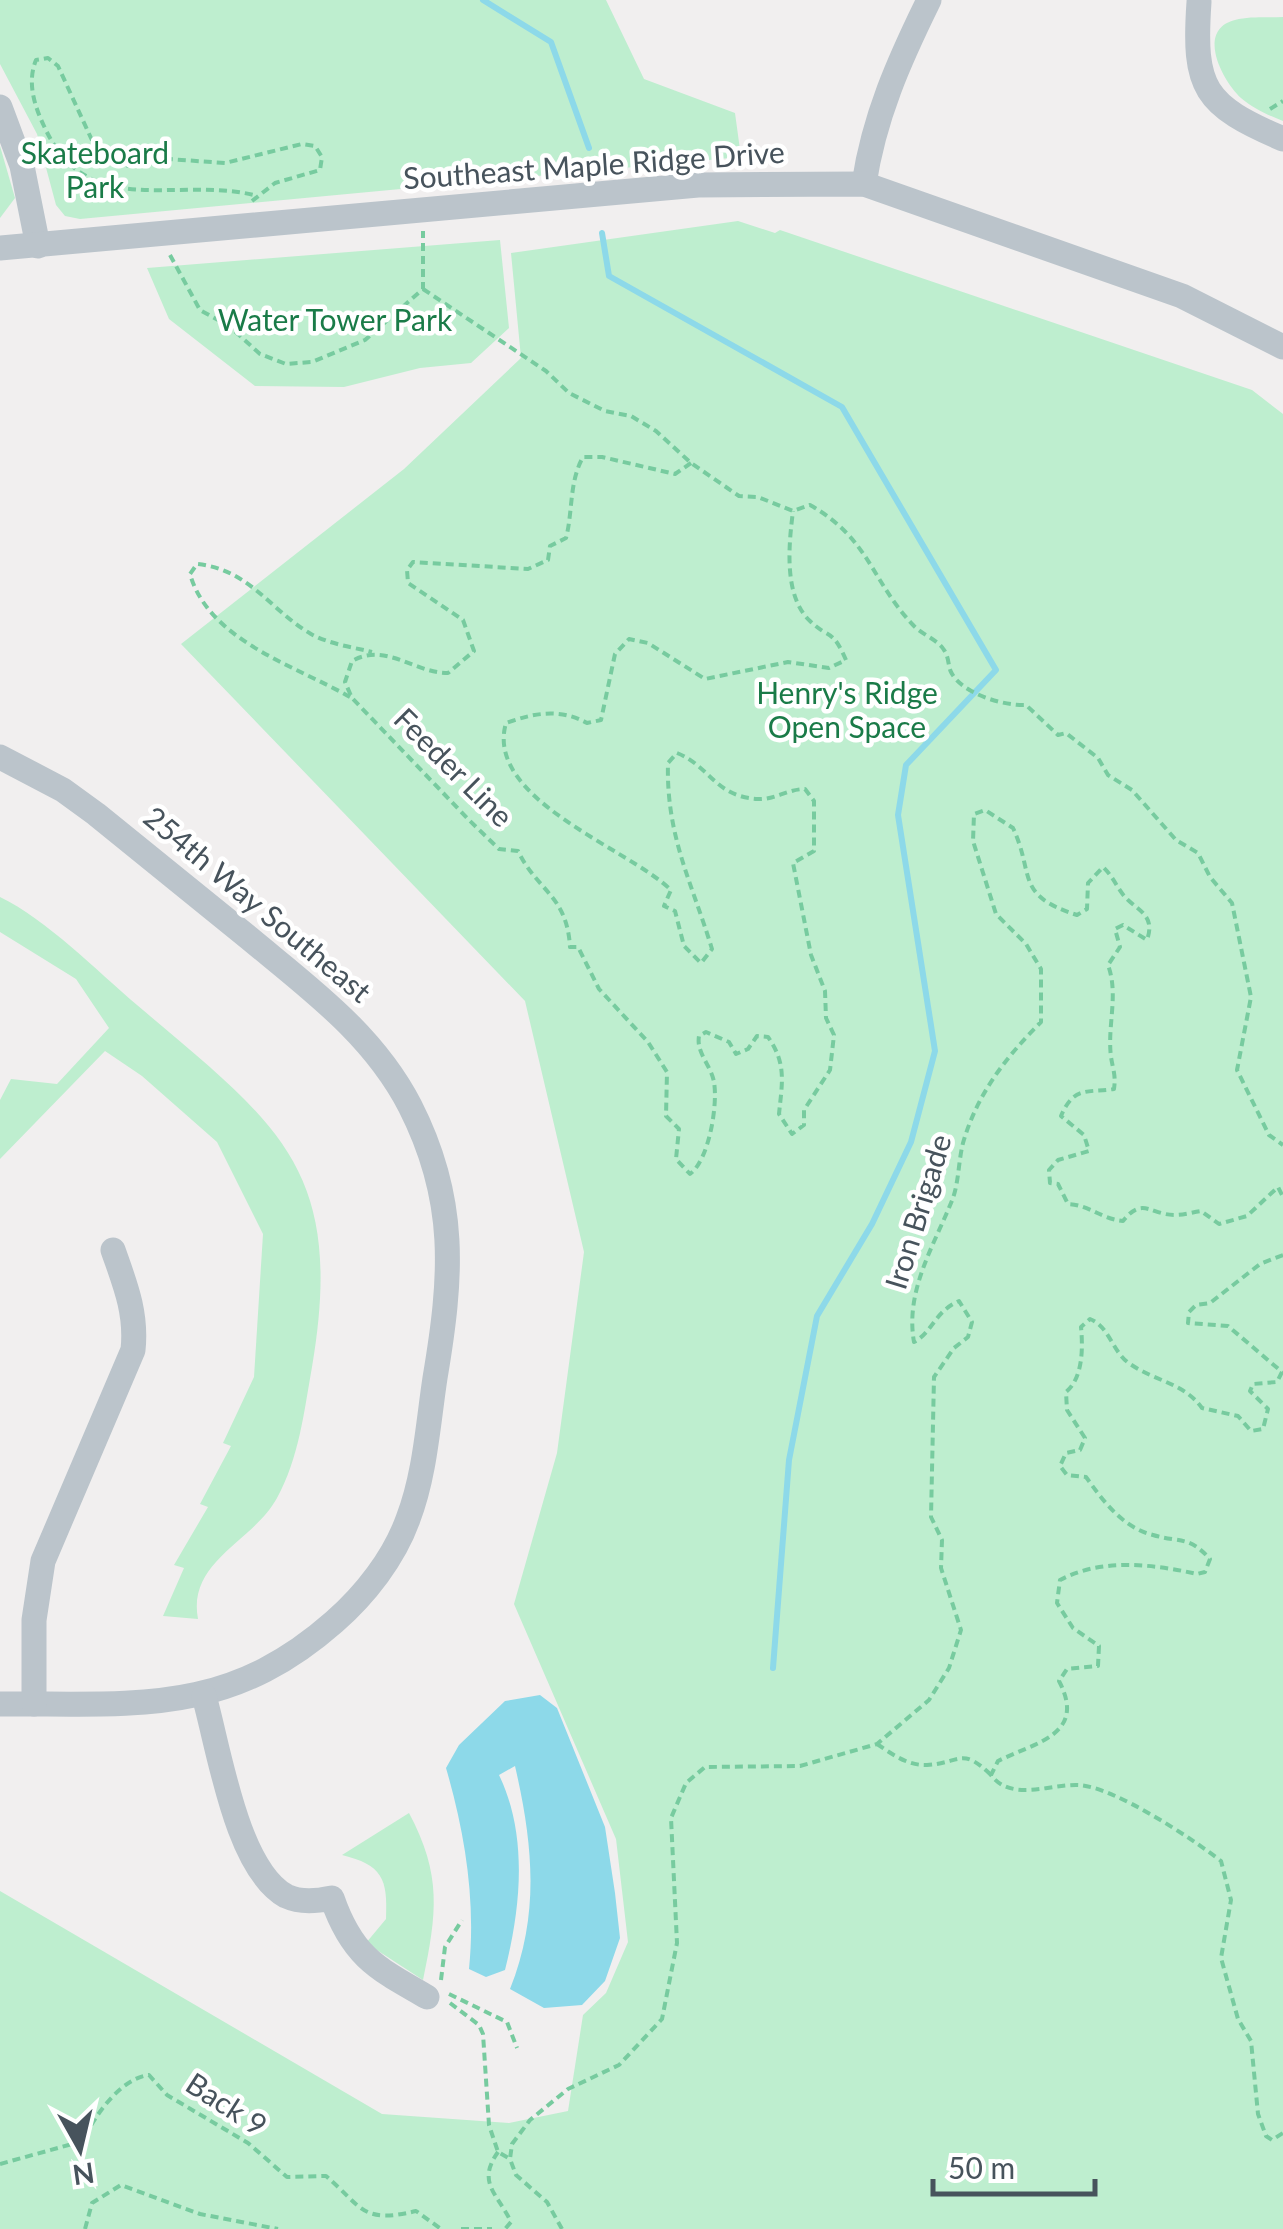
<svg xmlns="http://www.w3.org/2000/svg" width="1283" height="2229" viewBox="0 0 1283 2229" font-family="Lato,sans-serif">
<rect width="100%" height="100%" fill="#f1efef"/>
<g fill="#beeecf">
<path d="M0,0h606l38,79 91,34 6,44 -661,62 -15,-3 -9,-11 -19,-71 -37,-70z"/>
<path d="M1283,17v104c-15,-6 -29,-12 -42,-23 -18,-16 -46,-68 -6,-78 15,-4 33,-2 48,-3z"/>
<path d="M0,146l15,52 -15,20z"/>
<path d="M738,221l37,12 5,-3 472,160 31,24v1815h-1283v-338l382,223 127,9 59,-12 15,-96 23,-22 22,-51 -12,-103 -102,-235 43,-151 27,-201 -59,-251 -344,-357 223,-175 117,-111 -10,-105z"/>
<path d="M500,240l9,88 -38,35 -51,5 -76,19 -89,-1 -86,-67 -22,-51z"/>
<path d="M0,897c46,22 97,74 137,108 140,119 209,162 175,362 -8,45 -13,91 -35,131 -24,44 -90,63 -79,121l-35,-3 21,-48 -10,-3 34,-58 -8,-3 31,-58 -8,-3 31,-66 9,-143 -46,-92 -75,-66 -37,-25 -105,108v-59l11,-21 46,5 52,-56 -33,-49 -76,-47z"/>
<path d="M409,1813c33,62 28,100 14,167l-57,-37 20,-24c2,-41 -4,-54 -44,-64z"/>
</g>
<path fill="#8dd9e9" d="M540,1695l17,13 48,119 10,66 5,45 -15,43 -23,24 -38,3 -34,-19c30,-75 23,-145 5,-223l-16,9c29,60 22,132 6,195l-19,7 -17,-8c7,-68 -4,-136 -23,-201l13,-23 46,-44z"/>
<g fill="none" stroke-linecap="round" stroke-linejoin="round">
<g stroke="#8dd9e9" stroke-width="6">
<path d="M483,0l68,42 38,106"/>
<path d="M602,233l7,43 233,131 154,263 -90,95 -8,50 37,236 -24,91 -39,82 -55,92 -28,144 -16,208"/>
</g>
<g stroke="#77cb9f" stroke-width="4" stroke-dasharray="8 5" stroke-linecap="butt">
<path d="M1270,109l13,-8"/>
<path d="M252,201l23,-18 45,-13 2,-13 -7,-11 -13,-2 -77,19 -57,-4 -40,7 -32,-17 -38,-83 -10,-8 -12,2c-9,22 -2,45 8,66 43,96 130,50 210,69"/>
<path d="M170,255l30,55 29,16 31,28 26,10 26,-2 53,-22 58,-51v-58"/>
<path d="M423,289l123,82 23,22 36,18 26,5 25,15 35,32 48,33 19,1 35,14 17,-6c60,34 61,76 104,121 9,9 24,14 30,24 5,7 4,16 7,22 11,22 53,34 75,33l32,30 8,-2 32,25 10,17 24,15 44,50 22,13 12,24 22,26 19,94 -14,73 32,65 14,10"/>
<path d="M691,463l-16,11 -73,-17h-19c-14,25 -10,54 -17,81l-16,8 -2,14 -20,9 -115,-7 -6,8 1,13 55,37 11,31 -26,22c-34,0 -62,-31 -96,-12l-7,21 7,16 118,123 29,28 19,2c20,41 49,44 52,96h8l21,42 49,53 19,30 -1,44 13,13 -3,30 14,15c19,-14 28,-69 24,-92 -3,-17 -18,-29 -15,-46l7,-4 23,10 7,12 12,-5 9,-13 11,1c19,27 14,46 11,77l13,20 12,-9v-15l26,-40 4,-35 -8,-17 -1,-27 -14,-36 -18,-92 21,-12v-50l-9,-12c-17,0 -31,11 -47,10 -43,-2 -48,-33 -81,-46l-9,10c-2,73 24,120 44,186l-11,14 -17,-17 -9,-35 -11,-5 7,-16c-45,-43 -187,-91 -165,-167 28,-10 54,-15 81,0l14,-3 14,-66 14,-15 19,4 57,36 83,-17 41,6 17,-8c-14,-32 -16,-20 -36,-39 -27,-25 -21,-78 -17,-110"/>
<path d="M350,697c-54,-31 -141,-56 -160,-123l7,-10c52,5 73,46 114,70 18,10 41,13 61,18"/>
<path d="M1283,1255l-23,9 -50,39 -14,2 -7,7 -1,11 40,3 54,46 -5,10 -24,2 -3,7 18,18 -5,20 -12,2 -13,-15 -36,-8c-18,-25 -45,-26 -72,-44 -18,-12 -20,-37 -40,-45l-9,8c2,21 2,51 -15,65l1,18 18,28 -5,12 -14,3 -6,13 7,9 19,2c18,25 36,50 67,58 27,8 35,0 57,24l-5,13 -8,2c-44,-10 -96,-16 -137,6l-3,23 16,25 26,18 -1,20 -31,3 -8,12c28,54 -23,61 -61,80l-7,14c20,27 59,9 87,10 35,1 115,54 143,76l10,39 -10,58 17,61 13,22 7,73 8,22 6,4 11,-7"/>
<path d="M877,1744c15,10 31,22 50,21 34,-2 34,-19 64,10"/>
<path d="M441,1980l4,-33 17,-27"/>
<path d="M449,1994l58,28 10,26"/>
<path d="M450,2003l29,22 4,9 6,91 9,27 12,7"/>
<path d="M498,2152c-22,31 0,42 13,70l-6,7"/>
<path d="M0,2164l83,-23c11,-25 38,-63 66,-66l18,20 81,48 39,34 39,-1c37,32 36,48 90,35l25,18"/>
<path d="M85,2229l7,-26 29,-18 79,29 78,15"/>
<path d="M461,2229h31"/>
<path d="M562,2229l-15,-27 -31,-27 -6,-16 2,-15 18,-24 38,-31 51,-24 43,-46 15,-76 -6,-125 15,-35 19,-16 95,-1 77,-22 52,-44 20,-32 12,-38 -20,-62 1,-28 -11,-23 3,-140 20,-29 14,-11 4,-15 -13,-21c-25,11 -26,31 -45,41 -9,-50 19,-95 37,-139 8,-18 7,-40 12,-60 14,-49 43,-86 78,-121v-53l-15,-25 -30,-30 -23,-73 1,-27 11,-4 28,18c22,47 1,67 64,87l10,-6 1,-26 15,-16c11,10 15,24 25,33 13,12 27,17 19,40l-24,-15 -8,4 5,18 -12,18c11,30 -1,60 3,92 2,13 5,18 3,32 -28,4 -40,-3 -53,27l23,19 5,16 -31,9 -9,10 1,13 8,1 10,20c22,1 33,15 55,17 20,-25 27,-6 52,-6 9,0 18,-3 26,-4l18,13 28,-8 31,-29 5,10"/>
</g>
<g stroke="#bbc4cb" stroke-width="25">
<path d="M1199,2c-6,87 5,103 84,137"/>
<path d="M0,107l22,59 16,80"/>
<path d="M864,184c10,-67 35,-123 65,-184"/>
<path d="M0,248l698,-63 166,-1 318,112 101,51"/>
<path d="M0,757l63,33 33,24c51,41 102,83 153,124 60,50 124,96 161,168 48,94 42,171 25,272 -7,46 -10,97 -27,141 -14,39 -43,76 -74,103 -108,95 -200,81 -334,82"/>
<path d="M204,1696c15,52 32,172 82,200 15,7 31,5 46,2 20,58 44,70 95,99"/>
<path d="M34,1704v-84l9,-59 90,-211c4,-37 -8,-66 -20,-100"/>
</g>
</g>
<g text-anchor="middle" stroke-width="9" stroke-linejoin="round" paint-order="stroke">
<g font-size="30" fill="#1a7b48" stroke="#fff">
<text x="95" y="164">Skateboard<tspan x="95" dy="34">Park</tspan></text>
<text x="335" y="331">Water Tower Park</text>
<text x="847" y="704">Henry's Ridge<tspan x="847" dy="34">Open Space</tspan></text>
</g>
<g font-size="30" fill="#47535c" stroke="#fff">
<text transform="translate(594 166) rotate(-4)" y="10">Southeast Maple Ridge Drive</text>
<text transform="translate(453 768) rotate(45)" y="10">Feeder Line</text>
<text transform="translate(257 905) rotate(40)" y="10">254th Way Southeast</text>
<text transform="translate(919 1212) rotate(-73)" y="10">Iron Brigade</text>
<text transform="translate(226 2105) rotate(33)" y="10">Back 9</text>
</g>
</g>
<g transform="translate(80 2149) rotate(172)" stroke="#ffffff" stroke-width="8" paint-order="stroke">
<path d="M0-8L18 38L0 25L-18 38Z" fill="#47535c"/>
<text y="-15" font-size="28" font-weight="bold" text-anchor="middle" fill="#47535c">N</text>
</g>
<path d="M933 2179v15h162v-15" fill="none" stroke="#47535c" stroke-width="5"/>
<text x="948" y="2179" font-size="30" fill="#47535c" stroke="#ffffff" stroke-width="8" paint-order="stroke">50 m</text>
</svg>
